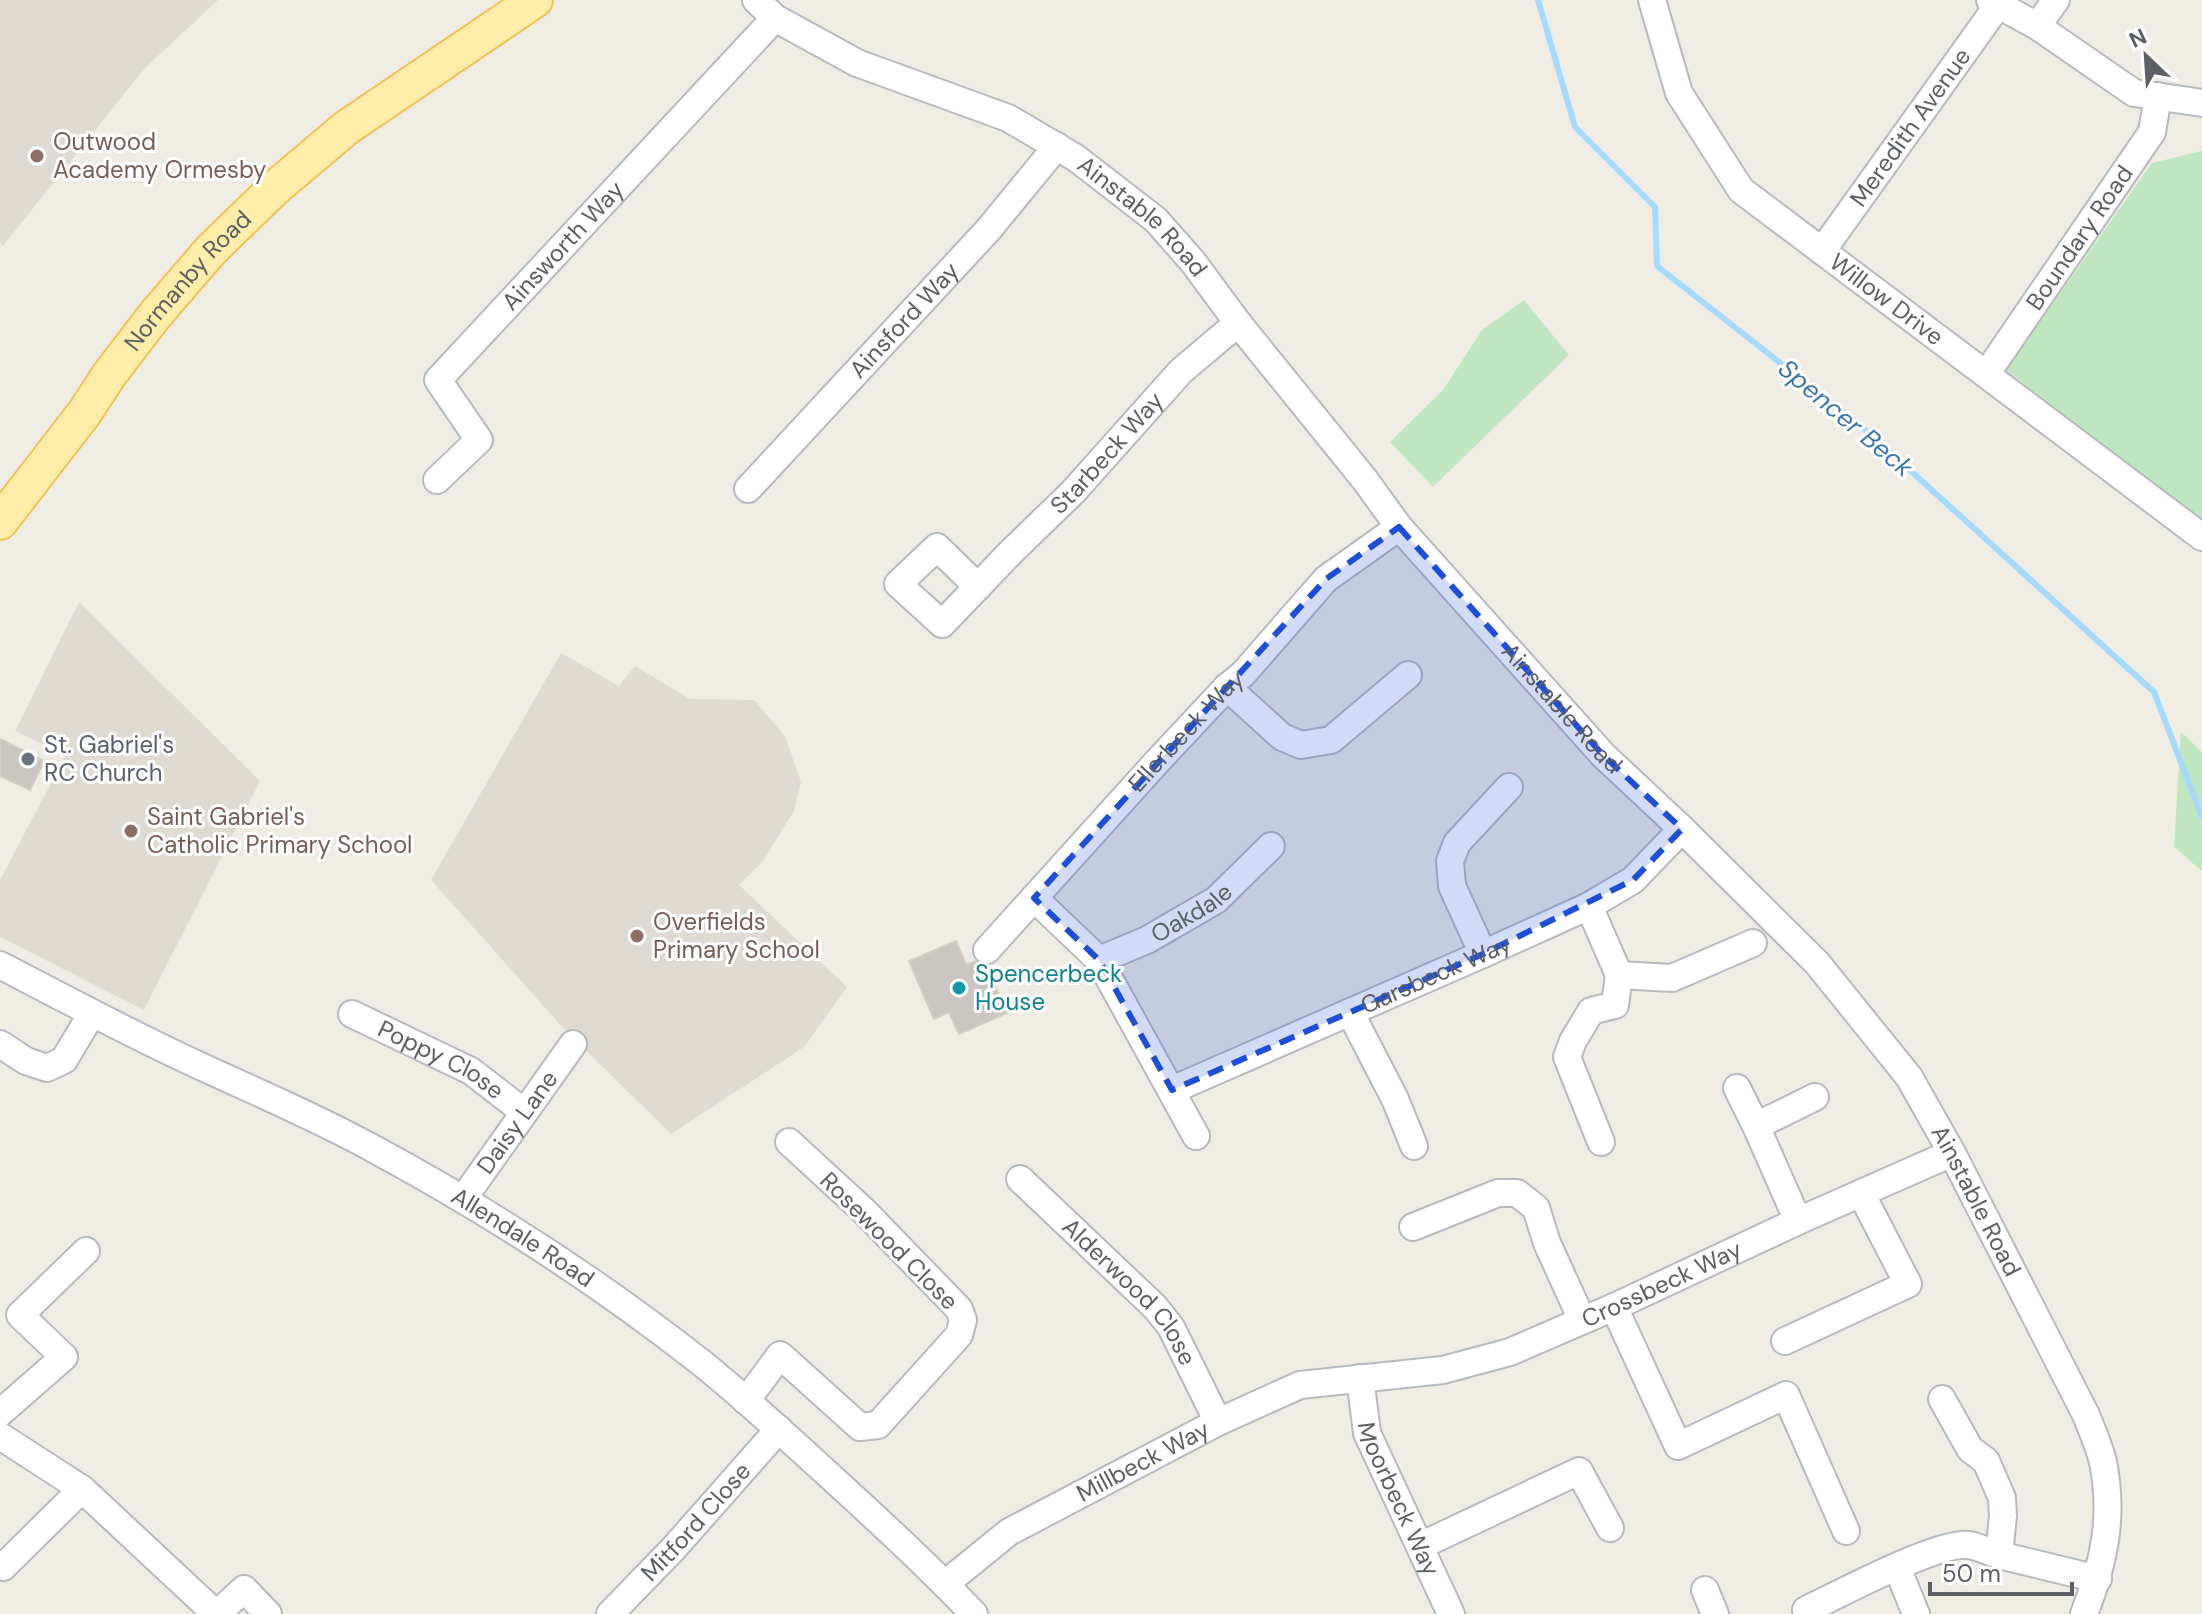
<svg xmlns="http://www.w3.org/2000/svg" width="2202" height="1614" viewBox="0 0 2202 1614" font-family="'DM Sans',sans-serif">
<rect width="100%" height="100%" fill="#efece4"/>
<g fill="#dfdbd2">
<path d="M0,0h218l-74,69 -141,177 -3,-4z"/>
<path d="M79,602l181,179 -116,229 -144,-73v-57l66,-125 -51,-24z"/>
<path d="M561,653l58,33 16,-20 55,33 64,1 31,36 16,46 -7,29 -31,50 -24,24 108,102 -43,60 -133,87 -108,-106 -132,-148z"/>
</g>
<g fill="#c1e7c0">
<path d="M2202,151v369l-196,-150 146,-207z"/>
<path d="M1524,300l45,55 -136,132 -43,-45 53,-52 39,-60z"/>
<path d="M2181,732l21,20v119l-28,-24z"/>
</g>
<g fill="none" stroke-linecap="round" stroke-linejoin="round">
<path stroke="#a4dbff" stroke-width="6" d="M1538,0l37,127 80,80 2,59 211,166 286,260 48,125"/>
</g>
<g fill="#cac7c1" stroke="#d4cdc2" stroke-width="2">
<path d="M0,739l44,22 -14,29 -30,-14z"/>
<path d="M956,941l10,24 10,-4 10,5 21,47 -48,21 -10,-22 -15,7 -25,-58z"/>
</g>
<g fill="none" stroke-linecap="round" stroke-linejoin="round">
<g stroke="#b6babe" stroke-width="30">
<g id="minor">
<path id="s1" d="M756,0l19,18 82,45 151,55 68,40 80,62 37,42 45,61 127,157 34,47 204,228 79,74 135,134 92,114 43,76 134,262c6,15 13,31 17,47 11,55 1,101 -19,152"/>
<path id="s2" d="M1652,0l27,93 62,97 461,347"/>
<path d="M1990,0l47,26 97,67 68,10"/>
<path d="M2037,26l19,-26"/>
<path id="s3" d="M1822,251l176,-246"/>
<path id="s4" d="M1987,373l165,-241 6,-36"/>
<path id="s5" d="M437,480l42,-40 -41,-60 337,-362"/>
<path id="s6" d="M748,489l241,-260 68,-83"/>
<path id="s7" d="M978,587l-41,-40 -39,37 44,40 68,-71 63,-61 108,-121 57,-48"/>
<path d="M1227,687l55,50 19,8 30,-5 77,-65"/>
<path d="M1034,898l65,62 97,176"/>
<path d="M1589,906l30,69"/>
<path id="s8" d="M987,950l168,-186 72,-77 16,-13 83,-95 73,-52"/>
<path d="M1483,954l-31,-68 -2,-25 7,-18 52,-56"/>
<path id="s9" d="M1099,960l48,-20 69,-40 55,-54"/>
<path id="s10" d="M0,965c73,38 146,77 222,111 51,23 103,46 152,73 115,62 226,134 329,215 48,39 94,82 140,124 45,41 89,82 131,126"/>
<path d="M1350,1012l45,87 19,47"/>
<path id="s11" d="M352,1014l119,57 53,41"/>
<path d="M0,1044l26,17 21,7 17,-8 28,-47"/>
<path d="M1737,1088l19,38 42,95"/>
<path id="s12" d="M1172,1090l311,-136 106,-48 44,-26 49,-51"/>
<path d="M1756,1126l59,-29"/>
<path d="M1601,1142l-34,-85 6,-16 18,-30 24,-6 4,-30 53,3 81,-35"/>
<path id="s13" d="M1020,1179l135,128 16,20 47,95"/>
<path id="s14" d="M463,1199l110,-155"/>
<path d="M1413,1227l85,-34h19l19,15 11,35 35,77"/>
<path d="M1614,1307l64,139 108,-51 60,136"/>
<path d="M1785,1341l123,-57 -47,-91"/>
<path id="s15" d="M1360,1378l7,55 84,181"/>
<path d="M746,1401l34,-46 80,72 18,-2 81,-90 4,-15 -4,-11 -95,-98 -75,-69"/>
<path d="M0,1413l64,-56 -44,-42 66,-64"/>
<path d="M0,1436l82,53 -79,78 -3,-3"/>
<path d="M82,1489l134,125"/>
<path d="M1420,1546l159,-75 31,57"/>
<path d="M1999,1555l99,24"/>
<path d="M1897,1567l19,47"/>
<path id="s16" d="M945,1584l64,-52 209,-110 82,-37 143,-15 67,-18 104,-45 184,-86 154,-68"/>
<path d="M1705,1590l10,24"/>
<path d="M1806,1610c32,-15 132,-69 163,-65 10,2 21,7 30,10l4,-39 -1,-18 -16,-37 -16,-12 -28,-50"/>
<path d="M217,1614l27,-25 24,25"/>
<path id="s17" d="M610,1614l64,-66 105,-119"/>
</g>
</g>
<g stroke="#f5c157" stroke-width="38">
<g id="major">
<path id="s18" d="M0,522l85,-110 24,-37 46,-60 56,-65 63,-61 72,-61 189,-128"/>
</g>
</g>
<use href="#minor" stroke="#fff" stroke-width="26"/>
<use href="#major" stroke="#ffeda9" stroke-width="34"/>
</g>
<path fill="#1d4ed8" fill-opacity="0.2" stroke="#1d4ed8" stroke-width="6" stroke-dasharray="16 10" stroke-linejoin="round" d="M1399,527l204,228 79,74 -49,51 -150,74 -311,136 -73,-130 -65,-62 292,-319z"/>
<g fill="#8d6e63" stroke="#fff" stroke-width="3">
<circle cx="37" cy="156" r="8"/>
<circle cx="131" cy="831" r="8"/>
<circle cx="637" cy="936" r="8"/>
</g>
<circle fill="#6b7280" stroke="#fff" stroke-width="3" cx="28" cy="759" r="8"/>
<circle fill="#0f9aa8" stroke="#fff" stroke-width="3" cx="959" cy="988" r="8"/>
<g text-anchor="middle" stroke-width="6" stroke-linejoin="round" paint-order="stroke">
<g font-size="24" fill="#5c6065" stroke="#fff">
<text dy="8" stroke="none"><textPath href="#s3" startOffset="152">Meredith Avenue</textPath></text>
<text dy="8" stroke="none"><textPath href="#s1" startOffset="448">Ainstable Road</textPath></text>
<text dy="8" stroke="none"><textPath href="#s4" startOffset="164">Boundary Road</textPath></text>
<text dy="8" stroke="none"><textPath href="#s5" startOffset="314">Ainsworth Way</textPath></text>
<text dy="8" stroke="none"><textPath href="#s18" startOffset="306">Normanby Road</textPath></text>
<text dy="8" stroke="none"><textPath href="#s2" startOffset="394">Willow Drive</textPath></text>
<text dy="8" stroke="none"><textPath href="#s6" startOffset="230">Ainsford Way</textPath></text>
<text dy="8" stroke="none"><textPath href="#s7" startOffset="408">Starbeck Way</textPath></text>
<text dy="8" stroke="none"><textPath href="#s1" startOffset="1096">Ainstable Road</textPath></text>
<text dy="8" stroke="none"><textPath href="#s8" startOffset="296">Ellerbeck Way</textPath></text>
<text dy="8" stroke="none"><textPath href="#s9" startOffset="104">Oakdale</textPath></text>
<text dy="8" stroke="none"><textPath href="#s12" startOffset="288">Garsbeck Way</textPath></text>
<text dy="8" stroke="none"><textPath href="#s11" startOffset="100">Poppy Close</textPath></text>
<text dy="8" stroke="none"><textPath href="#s14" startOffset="94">Daisy Lane</textPath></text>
<text dy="8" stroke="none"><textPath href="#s1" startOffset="1744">Ainstable Road</textPath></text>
<text dy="8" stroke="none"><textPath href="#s10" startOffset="590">Allendale Road</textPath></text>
<text transform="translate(889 1241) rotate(45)" y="8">Rosewood Close</text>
<text dy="8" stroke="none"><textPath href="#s16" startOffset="788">Crossbeck Way</textPath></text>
<text dy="8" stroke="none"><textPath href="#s13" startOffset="158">Alderwood Close</textPath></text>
<text dy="8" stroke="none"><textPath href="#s16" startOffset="234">Millbeck Way</textPath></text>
<text dy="8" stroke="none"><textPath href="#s15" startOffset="128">Moorbeck Way</textPath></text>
<text dy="8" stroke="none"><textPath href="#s17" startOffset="126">Mitford Close</textPath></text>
</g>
<g font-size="24" fill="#785e54" stroke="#fff" text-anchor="start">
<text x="53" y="150">Outwood<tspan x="53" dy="28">Academy Ormesby</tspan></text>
<text x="147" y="825">Saint Gabriel's<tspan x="147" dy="28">Catholic Primary School</tspan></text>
<text x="653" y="930">Overfields<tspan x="653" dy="28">Primary School</tspan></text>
</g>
<g font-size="24" fill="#5b616d" stroke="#fff" text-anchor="start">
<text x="44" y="753">St. Gabriel's<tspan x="44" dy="28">RC Church</tspan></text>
</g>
<g font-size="24" fill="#0d838f" stroke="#fff" text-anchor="start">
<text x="975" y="982">Spencerbeck<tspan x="975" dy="28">House</tspan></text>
</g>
<g font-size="26" font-style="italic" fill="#3b77ab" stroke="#fff">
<text transform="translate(1846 418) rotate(40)" y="9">Spencer Beck</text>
</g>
</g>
<g transform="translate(2146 56) rotate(335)" stroke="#ffffff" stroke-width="6" paint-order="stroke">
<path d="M0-6L14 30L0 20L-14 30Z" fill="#5c6065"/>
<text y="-12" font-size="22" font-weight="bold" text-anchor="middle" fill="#5c6065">N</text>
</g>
<path d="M1930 1582v12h142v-12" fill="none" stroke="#5c6065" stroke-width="4"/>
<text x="1942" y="1582" font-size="24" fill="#5c6065" stroke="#ffffff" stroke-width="6" paint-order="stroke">50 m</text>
</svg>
